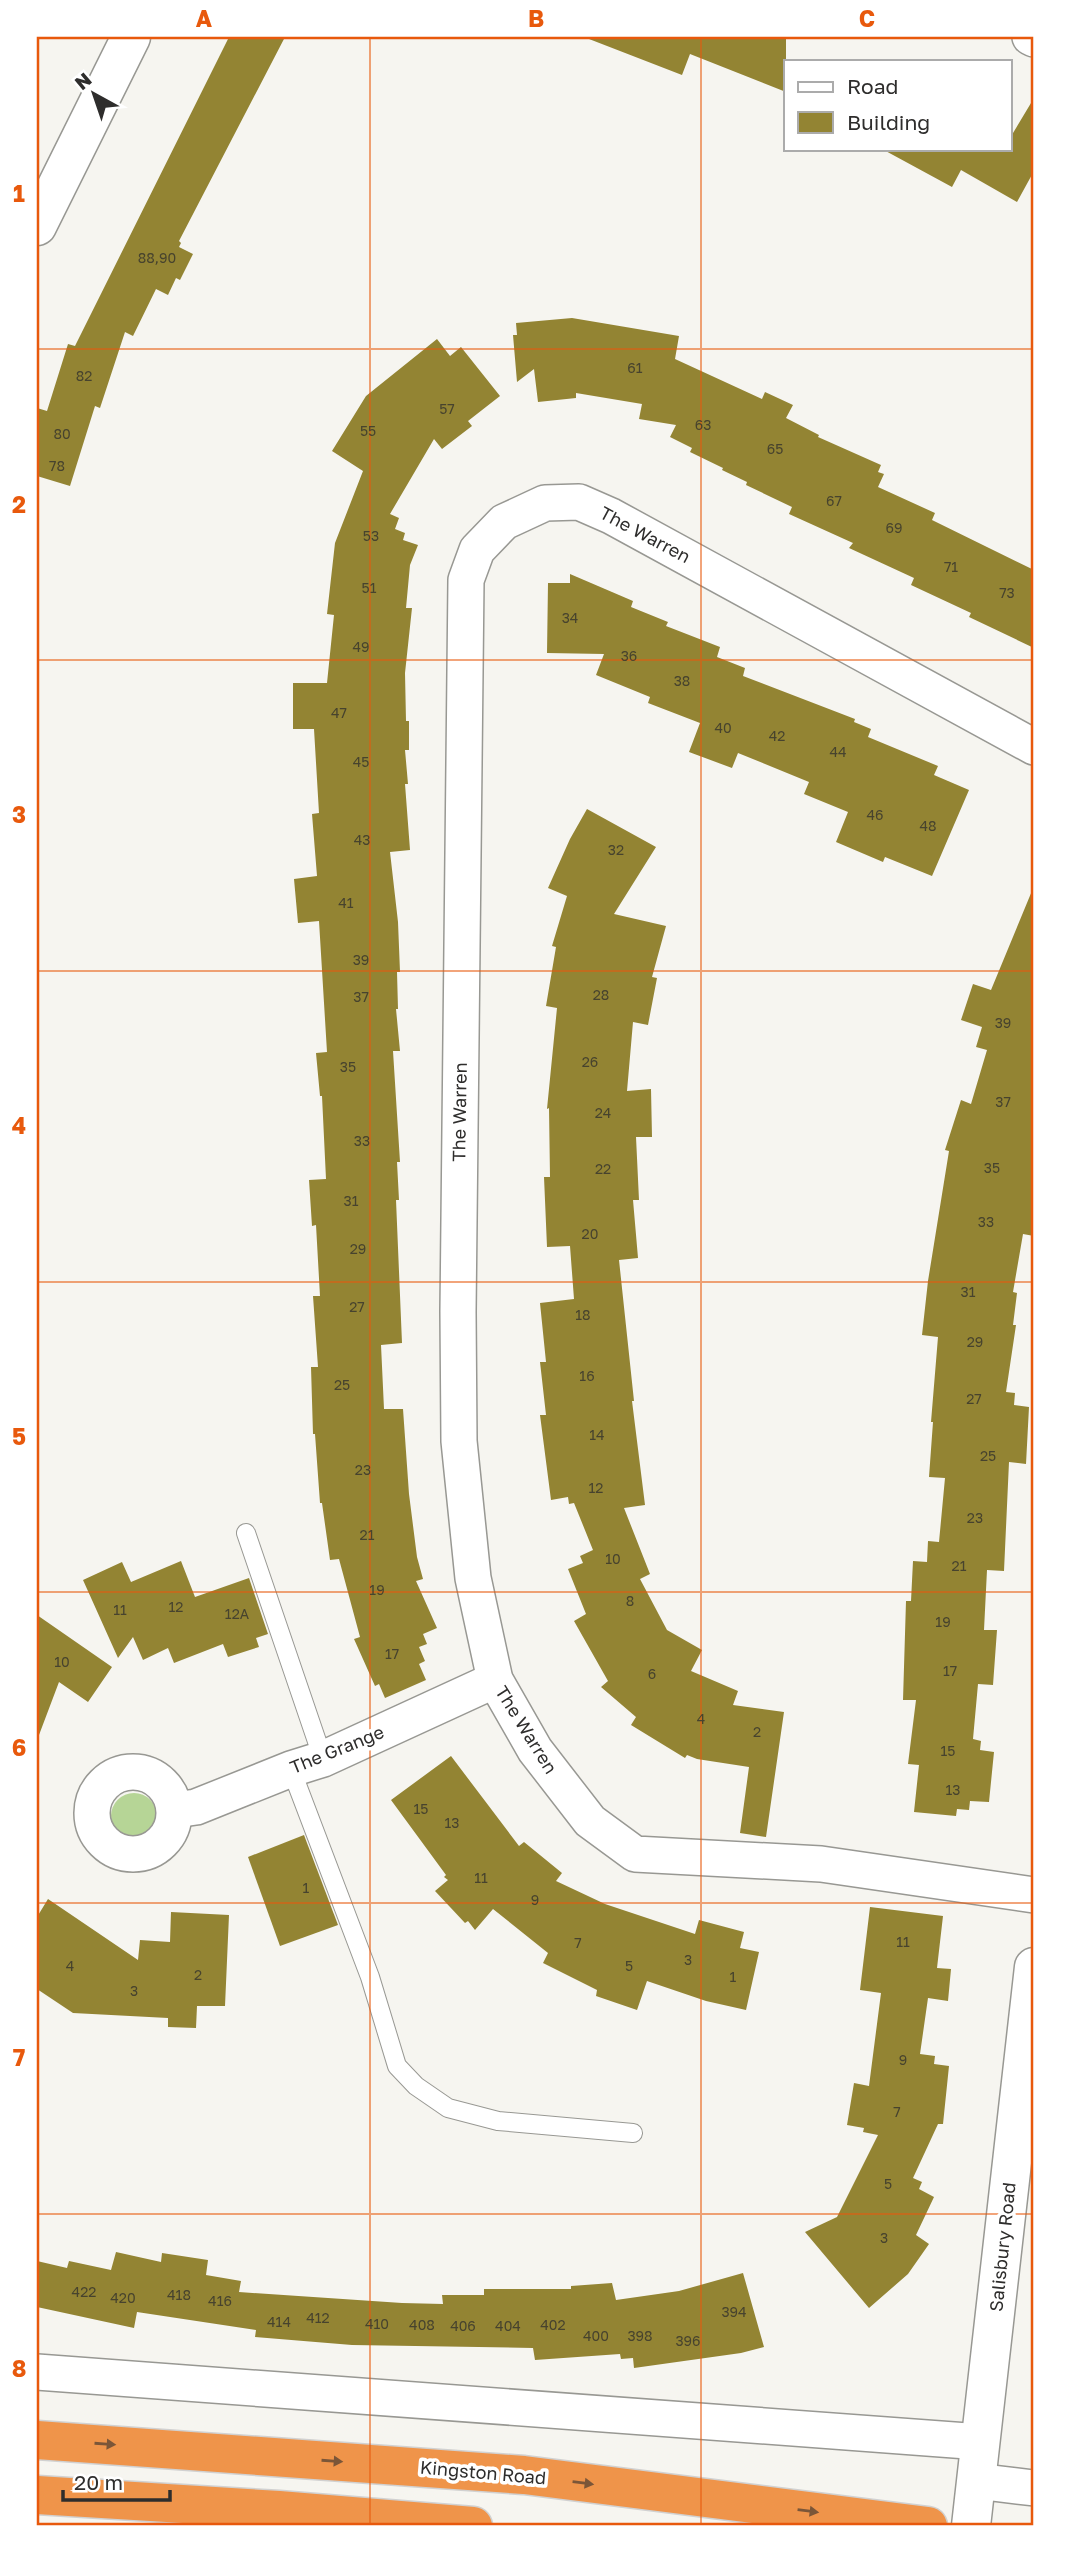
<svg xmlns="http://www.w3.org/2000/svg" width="1071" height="2563" viewBox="0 0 1071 2563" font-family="'Golos Text',sans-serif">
<rect width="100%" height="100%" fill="#f6f5f0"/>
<circle fill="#b6d596" cx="134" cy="1816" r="23"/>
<g fill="#938433">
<path d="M229,37h56l-106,204 2,2 -2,4 14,7 -13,26 -4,-2 -8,17 -12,-6 -23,47 -8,-4 -25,76 -5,-2 -25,80 -33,-10v-68l10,3 21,-67 7,2z"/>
<path d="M589,37h197v55l-96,-38 -8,21 -93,-36z"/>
<path d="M1034,98v73l-17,31 -56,-32 -9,17 -70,-38h128v-11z"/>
<path d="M572,318l107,18 -4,23 87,40 3,-7 28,13 -7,13 33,17 -1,2 63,28 -3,7 6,2 -6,13 57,26 -3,7 102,50v78l-65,-31 2,-4 -60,-28 3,-7 -65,-30 4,-5 -64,-29 3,-7 -46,-22 1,-3 -25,-12 1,-2 -33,-16 2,-4 -22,-11 6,-12 -37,-6 3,-15 -66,-11v5l-38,4 -4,-33 -17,13 -4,-47h4l-1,-12z"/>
<path d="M437,339l13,17 11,-9 39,49 -32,25 4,5 -30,23 -8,-10 -44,75 9,4 -4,11 10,4 -2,7 15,5 -8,20 -4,43h6l-7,65 1,48h3v29h-4l3,34h-3l5,66 -20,2 8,70 2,50h-3l1,37h-2l4,42h-7l7,111h-3l2,38h-3l6,143 -21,2 3,64h19l6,85 8,63 6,22 -7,2 21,47 -14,6 4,10 -8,3 6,14 -6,3 7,16 -41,18 -6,-14 -4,2 -21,-47 6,-2 -21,-78 -9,1 -8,-57h-2l-5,-69h-2l-2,-67h7l-5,-71h7l-4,-71 -4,1 -3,-46 17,-1 -4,-83h-2l-4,-43 11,-1 -8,-131 -21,2 -4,-44 23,-3 -5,-62 7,-1 -5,-84h-21v-46h34l7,-68 -7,-1 8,-71 28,-72 -31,-20 34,-55z"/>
<path d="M570,574l63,27 -2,6 37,15 -2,4 54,21 -3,10 28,11 -2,8 112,43 -1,3 17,7 -3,8 70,29 -4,9 35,15 -37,86 -47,-19 -2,5 -47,-20 12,-30 -44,-18 5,-12 -71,-29 -6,15 -43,-16 11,-29 -52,-20 2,-6 -54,-22 8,-21 -57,-1 1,-70h22z"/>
<path d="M587,809l69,38 -42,67 52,12 -14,51 5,1 -9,47 -15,-3 -6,69 24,-2 1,48h-16l3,63h-6l5,58 -19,2 15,141h-2l13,104 -21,3 26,66 -10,5 27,51 35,20 -11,21 47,20 -5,14 51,7 -18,125 -26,-4 9,-66 -52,-8 -10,-4 -2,3 -54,-33 5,-8 -35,-30 7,-6 -34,-60 12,-7 -18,-45 15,-6 -3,-7 13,-6 -19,-47 -5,1 -1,-7 -17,3 -11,-85h6l-6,-53h6l-6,-59 34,-4 -4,-53 -23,1 -3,-70h6l-1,-69 -2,1 10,-101 -11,-2 10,-59 -4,-1 15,-50 -19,-8 22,-49z"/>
<path d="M1034,886v350l-11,-2 -10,58 4,1 -4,32h3l-10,67 9,1 -1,12 15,2 -3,57 -17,-2 -5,109 -17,-1 -3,60h13l-4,55 -15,-1 -5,55 8,2 -1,9 14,2 -5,50 -19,-1 -1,9 -12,-1 -1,7 -42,-4 5,-47 -11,-1 8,-64h-13l3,-99h5l2,-40 14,1 1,-21 11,1 6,-64 -16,-1 4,-55h-2l7,-85 -16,-2 6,-54 21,-130 -4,-1 16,-50 10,4 16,-54 -11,-3 6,-20 -21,-7 12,-36 18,6z"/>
<path d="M181,1561l14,36 54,-19 19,56 -12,4 3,9 -31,10 -5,-13 -49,19 -6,-15 -25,12 -10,-23 -15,21 -35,-78 39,-18 9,20z"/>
<path d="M37,1615l75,52 -24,35 -29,-20 -20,53 -2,-1z"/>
<path d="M451,1756l68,90 5,-4 38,31 -6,8 49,23 90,30 4,-14 45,12 -4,16 19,4 -13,58 -40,-9 -59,-20 -10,29 -41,-14 1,-6 -54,-27 5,-10 -55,-44 -18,21 -7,-9 -3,2 -30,-32 13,-11 -4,-3 2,-2 -55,-75z"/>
<path d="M304,1835l34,90 -58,21 -32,-89z"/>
<path d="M48,1899l90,61 2,-20 30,2 1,-30 58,3 -4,91h-28l-1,22 -28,-1v-9l-95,-5 -36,-24v-72z"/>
<path d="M870,1907l73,9 -6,52 14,1 -3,32 -20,-3 -8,56 15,2 -1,8 15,2 -6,58h-5l-25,54 9,4 -3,7 15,8 -18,38 13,9 -21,30 -39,34 -64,-76 32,-15 41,-82 -15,-3 1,-4 -17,-3 7,-42 15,3 12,-93 -21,-3z"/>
<path d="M116,2252l45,10 1,-9 46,7 -2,15 35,6 -2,11 163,11 41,1 -1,-9h42v-6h87v-3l41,-3 4,17 63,-9 64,-18 21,74 -23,6 -107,15 -1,-10 -12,1 -1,-5 -85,6 -2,-12 -181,-3 -97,-8 1,-7 -119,-18 -3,16 -97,-21v-46l30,7 2,-7 42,9z"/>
</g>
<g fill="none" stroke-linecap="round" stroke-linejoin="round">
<g stroke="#989893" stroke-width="20">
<g id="service">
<path d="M246,1533l77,226"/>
<path d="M291,1769l79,208 27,89 19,20 32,22 50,13 135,12"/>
</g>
</g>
<g stroke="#989893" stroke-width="38">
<g id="minor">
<path d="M1030,37l4,2"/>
<path d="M1034,747l-423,-231 -32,-14 -34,1 -41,19 -27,28 -11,30 -8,732 1,129 14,137 22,102 40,70 55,71 45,33 186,10 213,31"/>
<circle cx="133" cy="1813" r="41"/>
<path d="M175,1810l21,-3 95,-38 32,-10 172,-79"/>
<path d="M37,2372l944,70"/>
<path d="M976,2481l58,7"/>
</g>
</g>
<g stroke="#989893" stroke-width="41">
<g id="tertiary">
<path d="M37,226l94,-189"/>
<path d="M971,2526l63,-559"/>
</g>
</g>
<g stroke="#d1d1d1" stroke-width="41">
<g id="trunk">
<path d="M37,2440l487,35 404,51"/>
<path d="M37,2495l242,15 194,16"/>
</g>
</g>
<use href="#service" stroke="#fff" stroke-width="18"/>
<use href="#minor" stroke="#fff" stroke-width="35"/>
<use href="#tertiary" stroke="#fff" stroke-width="38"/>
<use href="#trunk" stroke="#ef944a" stroke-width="38"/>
</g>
<defs><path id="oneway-solid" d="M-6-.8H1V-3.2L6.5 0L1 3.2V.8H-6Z" transform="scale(1.75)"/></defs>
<g fill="#7b5638">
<use href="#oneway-solid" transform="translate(105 2444) rotate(4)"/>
<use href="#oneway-solid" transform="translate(332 2461) rotate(4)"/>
<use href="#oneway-solid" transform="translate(583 2483) rotate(7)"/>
<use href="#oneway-solid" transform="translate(808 2511) rotate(7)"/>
</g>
<path fill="none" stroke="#e8590c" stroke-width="2" stroke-opacity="0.55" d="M370,37v2489M701,37v2489M37,349h997M37,660h997M37,971h997M37,1282h997M37,1592h997M37,1903h997M37,2214h997"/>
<g text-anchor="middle" stroke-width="7" stroke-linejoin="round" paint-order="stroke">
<g font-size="14" fill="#47432e">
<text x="157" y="263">88,90</text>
<text x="635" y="373">61</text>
<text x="84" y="381">82</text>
<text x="447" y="414">57</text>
<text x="703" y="430">63</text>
<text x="368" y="436">55</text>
<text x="62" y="439">80</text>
<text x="775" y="454">65</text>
<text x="57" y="471">78</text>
<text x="834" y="506">67</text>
<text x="894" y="533">69</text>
<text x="371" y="541">53</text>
<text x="951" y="572">71</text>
<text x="369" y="593">51</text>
<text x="1007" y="598">73</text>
<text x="570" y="623">34</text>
<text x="361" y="652">49</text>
<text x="629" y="661">36</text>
<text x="682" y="686">38</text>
<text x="339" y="718">47</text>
<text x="723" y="733">40</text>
<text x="777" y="741">42</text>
<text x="838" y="757">44</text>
<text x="361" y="767">45</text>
<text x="875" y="820">46</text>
<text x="928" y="831">48</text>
<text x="362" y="845">43</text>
<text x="616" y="855">32</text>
<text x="346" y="908">41</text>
<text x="361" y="965">39</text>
<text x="601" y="1000">28</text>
<text x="361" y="1002">37</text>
<text x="1003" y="1028">39</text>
<text x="590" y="1067">26</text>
<text x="348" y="1072">35</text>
<text x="1003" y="1107">37</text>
<text x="603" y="1118">24</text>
<text x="362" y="1146">33</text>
<text x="992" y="1173">35</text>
<text x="603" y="1174">22</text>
<text x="351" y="1206">31</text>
<text x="986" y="1227">33</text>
<text x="590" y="1239">20</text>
<text x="358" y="1254">29</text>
<text x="968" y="1297">31</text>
<text x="357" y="1312">27</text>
<text x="583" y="1320">18</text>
<text x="975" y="1347">29</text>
<text x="587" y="1381">16</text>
<text x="342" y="1390">25</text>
<text x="974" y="1404">27</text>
<text x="597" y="1440">14</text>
<text x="988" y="1461">25</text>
<text x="363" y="1475">23</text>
<text x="596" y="1493">12</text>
<text x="975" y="1523">23</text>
<text x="367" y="1540">21</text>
<text x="613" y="1564">10</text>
<text x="959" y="1571">21</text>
<text x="377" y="1595">19</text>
<text x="630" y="1606">8</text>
<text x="176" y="1612">12</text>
<text x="120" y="1615">11</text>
<text x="237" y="1619">12A</text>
<text x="943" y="1627">19</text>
<text x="392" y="1659">17</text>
<text x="62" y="1667">10</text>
<text x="950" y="1676">17</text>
<text x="652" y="1679">6</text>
<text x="701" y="1724">4</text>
<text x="757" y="1737">2</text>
<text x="948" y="1756">15</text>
<text x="953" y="1795">13</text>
<text x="421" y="1814">15</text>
<text x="452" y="1828">13</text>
<text x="481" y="1883">11</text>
<text x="306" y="1893">1</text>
<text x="535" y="1905">9</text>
<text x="903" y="1947">11</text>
<text x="578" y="1948">7</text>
<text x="688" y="1965">3</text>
<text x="70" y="1971">4</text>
<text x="629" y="1971">5</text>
<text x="198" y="1980">2</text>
<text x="733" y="1982">1</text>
<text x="134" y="1996">3</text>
<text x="903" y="2065">9</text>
<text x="897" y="2117">7</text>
<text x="888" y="2189">5</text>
<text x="884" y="2243">3</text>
<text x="84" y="2297">422</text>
<text x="179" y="2300">418</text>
<text x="123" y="2303">420</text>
<text x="220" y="2306">416</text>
<text x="734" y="2317">394</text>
<text x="318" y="2323">412</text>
<text x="279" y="2327">414</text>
<text x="377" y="2329">410</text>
<text x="422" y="2330">408</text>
<text x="553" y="2330">402</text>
<text x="463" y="2331">406</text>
<text x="508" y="2331">404</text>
<text x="596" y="2341">400</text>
<text x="640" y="2341">398</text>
<text x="688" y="2346">396</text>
</g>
<g font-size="18" fill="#2e2d2c" stroke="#fff">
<text transform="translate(645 535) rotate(28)" y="6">The Warren</text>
<text transform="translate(460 1112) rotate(-89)" y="6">The Warren</text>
<text transform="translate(526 1730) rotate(58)" y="6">The Warren</text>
<text transform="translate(337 1750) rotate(-22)" y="6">The Grange</text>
<text transform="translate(1003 2247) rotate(-84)" y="6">Salisbury Road</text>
<text transform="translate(483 2473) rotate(5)" y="6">Kingston Road</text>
</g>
</g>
<rect width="1071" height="2563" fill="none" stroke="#ffffff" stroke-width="77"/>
<rect x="784" y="60" width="228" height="91" fill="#ffffff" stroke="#ababab" stroke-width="2"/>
<rect x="798" y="82" width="35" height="10" fill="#ffffff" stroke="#ababab" stroke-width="2"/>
<text x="847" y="94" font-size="21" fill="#2e2d2c">Road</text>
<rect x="798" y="112" width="35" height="21" fill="#938433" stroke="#ababab" stroke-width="2"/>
<text x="847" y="130" font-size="21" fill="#2e2d2c">Building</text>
<g transform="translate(94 94) rotate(320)" stroke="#ffffff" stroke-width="5" paint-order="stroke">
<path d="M0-5L12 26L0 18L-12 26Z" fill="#2e2d2c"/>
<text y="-10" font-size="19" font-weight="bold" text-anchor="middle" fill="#2e2d2c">N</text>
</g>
<path d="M63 2490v10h107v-10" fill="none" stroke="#2e2d2c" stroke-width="3.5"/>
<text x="74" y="2490" font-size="21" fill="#2e2d2c" stroke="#ffffff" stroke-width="5" paint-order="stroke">20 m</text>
<rect x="38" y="38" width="994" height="2486" fill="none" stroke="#e8590c" stroke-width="2.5"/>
<g font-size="23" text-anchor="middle" font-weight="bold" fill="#e8590c">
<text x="204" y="27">A</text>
<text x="536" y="27">B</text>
<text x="867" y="27">C</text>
<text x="19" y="202">1</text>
<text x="19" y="513">2</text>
<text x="19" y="823">3</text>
<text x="19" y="1134">4</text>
<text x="19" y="1445">5</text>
<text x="19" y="1756">6</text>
<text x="19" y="2066">7</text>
<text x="19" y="2377">8</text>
</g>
</svg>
